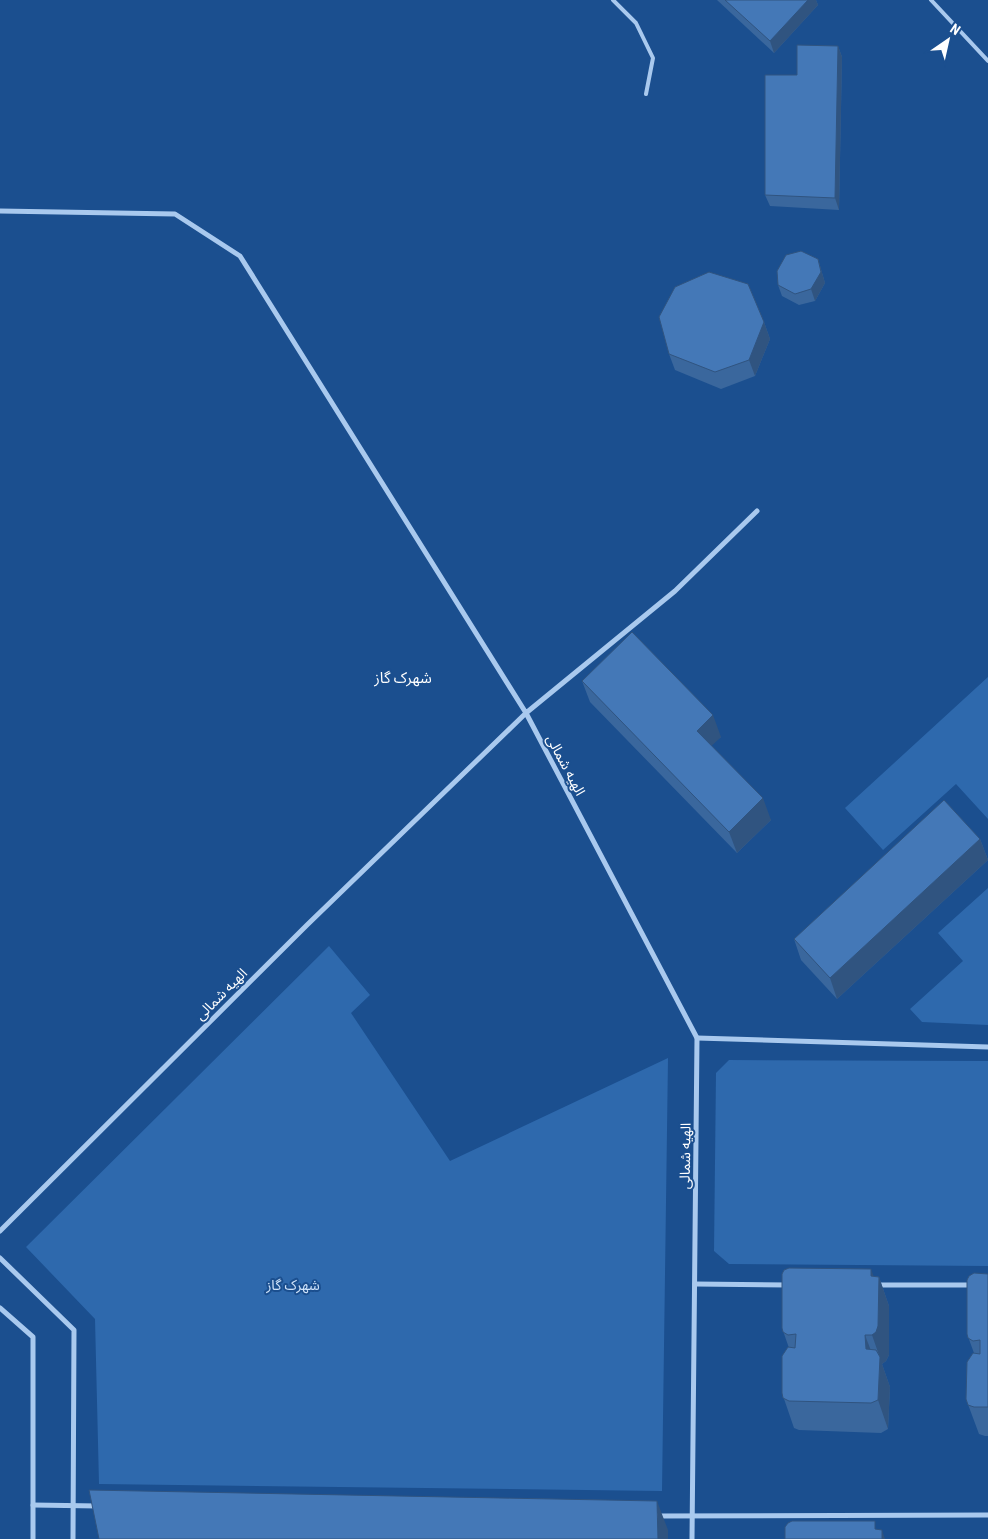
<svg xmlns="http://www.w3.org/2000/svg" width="988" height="1539" viewBox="0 0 988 1539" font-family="'Roboto Condensed','Noto Sans Arabic',sans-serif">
<rect width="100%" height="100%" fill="#1b4f8f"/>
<g fill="#2e69ad">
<path d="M988,677v142l-32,-35 -73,66 -38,-42z"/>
<path d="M988,888v137l-66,-3 -12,-13 53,-48 -25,-28z"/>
<path d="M329,946l41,49 -19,18 99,148 218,-103 -6,433 -563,-7 -4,-165 -69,-72z"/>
<path d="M729,1060l259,1v205l-259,-2 -15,-13 2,-178z"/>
</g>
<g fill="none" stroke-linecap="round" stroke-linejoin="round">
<g stroke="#a9c9ee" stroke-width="4">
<path d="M613,0l23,23 17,35 -7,36"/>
<path d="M931,0l57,61"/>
</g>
<g stroke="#a9c9ee" stroke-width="5">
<path d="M0,211l175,3 65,42 286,457 149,-122 82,-80"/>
<path d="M697,1038l291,9"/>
<path d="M0,1231l307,-306 219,-212 171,325 -5,501"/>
<path d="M0,1258l74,72 -1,209"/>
<path d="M695,1284l93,1"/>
<path d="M876,1285h97"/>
<path d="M0,1308l33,29v202"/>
<path d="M33,1505l65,1"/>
<path d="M656,1516l332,-1"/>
</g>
</g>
<g fill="#3a679d">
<path d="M717,0h99l2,5 -44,48z"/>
<path d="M838,46l4,11 -3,153 -69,-4 -5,-11 32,-120z"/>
<path d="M818,259l7,24 -10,18 -16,4 -17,-9 -4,-11z"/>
<path d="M764,322l6,17 -15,37 -34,13 -46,-19 -6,-16z"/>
<path d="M582,681l139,56 -10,8 60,75 -34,33 -147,-151z"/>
<path d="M980,839l8,21 -151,139 -36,-39 -7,-21z"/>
<path d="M988,1274v162h-3l-6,-2 -13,-35 8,-46 -7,-19z"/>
<path d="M874,1276l5,1 10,29v49l-3,6 -4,3 8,23 -2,42 -7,4 -82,-3 -5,-2 -12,-35 7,-45 -7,-20z"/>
</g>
<g fill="#305480">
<path d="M808,0h8l2,5 -44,48 -4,-12z"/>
<path d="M838,46l4,11 -3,153 -4,-12z"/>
<path d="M818,259l7,24 -10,18 -4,-12z"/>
<path d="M764,322l6,17 -15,37 -6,-16z"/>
<path d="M713,715l8,22 -16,15 -8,-21z"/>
<path d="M763,798l8,22 -34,33 -8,-21z"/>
<path d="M980,839l8,21 -151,139 -7,-21z"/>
<path d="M871,1269l7,19 1,-11 10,29v49l-3,6 -4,3 8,23 -2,42 -10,-29 2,-42 -8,-23z"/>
<path d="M865,1335l11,29 -10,-15z"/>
<path d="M657,1501l11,29v9h-10z"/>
<path d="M882,1530l3,9h-3z"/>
</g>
<g fill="#4478b7" stroke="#305480">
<path d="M725,0h83l-38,41z"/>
<path d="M797,45l41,1 -3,152 -70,-3v-120h32z"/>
<path d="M801,251l17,8 3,13 -10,17 -16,5 -17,-9 -1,-14 9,-16z"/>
<path d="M709,272l39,12 16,38 -15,38 -34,12 -46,-18 -10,-37 16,-30z"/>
<path d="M632,632l81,83 -16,16 66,67 -34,34 -147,-151z"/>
<path d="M944,800l36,39 -150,139 -36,-39z"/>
<path d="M789,1268l82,1v7l8,1 -1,49 -2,6 -4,3h-7l1,14 10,1 4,7 -2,43 -7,3 -82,-2 -6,-3 -1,-5v-37l6,-9 7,1 1,-14 -8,1 -5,-3 -1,-4v-54l2,-4z"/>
<path d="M974,1273l14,1v133h-14l-6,-2 -2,-6 1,-37 6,-9 7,1v-14l-7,1 -5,-3 -1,-4v-54l2,-4z"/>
<path d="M89,1490l568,11 1,38h-559z"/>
<path d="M792,1521h83v8l7,1v9h-97v-12l3,-4z"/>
</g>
<g text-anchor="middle" stroke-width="4" stroke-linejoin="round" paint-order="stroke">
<g font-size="14" fill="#fff" stroke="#1b4f8f">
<text transform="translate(566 765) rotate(62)" y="5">الهیه شمالی</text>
<text transform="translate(221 994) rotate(-45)" y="5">الهیه شمالی</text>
<text transform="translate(685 1156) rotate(-89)" y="5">الهیه شمالی</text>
</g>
<g font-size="14" fill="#cfe3fa" stroke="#1b4f8f">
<text x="293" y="1290">شهرک گاز</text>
</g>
<g font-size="15" fill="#fff" stroke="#1b4f8f">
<text x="403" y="683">شهرک گاز</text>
</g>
</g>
<g transform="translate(948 40) rotate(34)" stroke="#1b4f8f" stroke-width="4" paint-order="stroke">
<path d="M0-4L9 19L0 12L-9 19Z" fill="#ffffff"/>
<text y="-8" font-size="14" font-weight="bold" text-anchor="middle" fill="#ffffff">N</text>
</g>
</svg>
